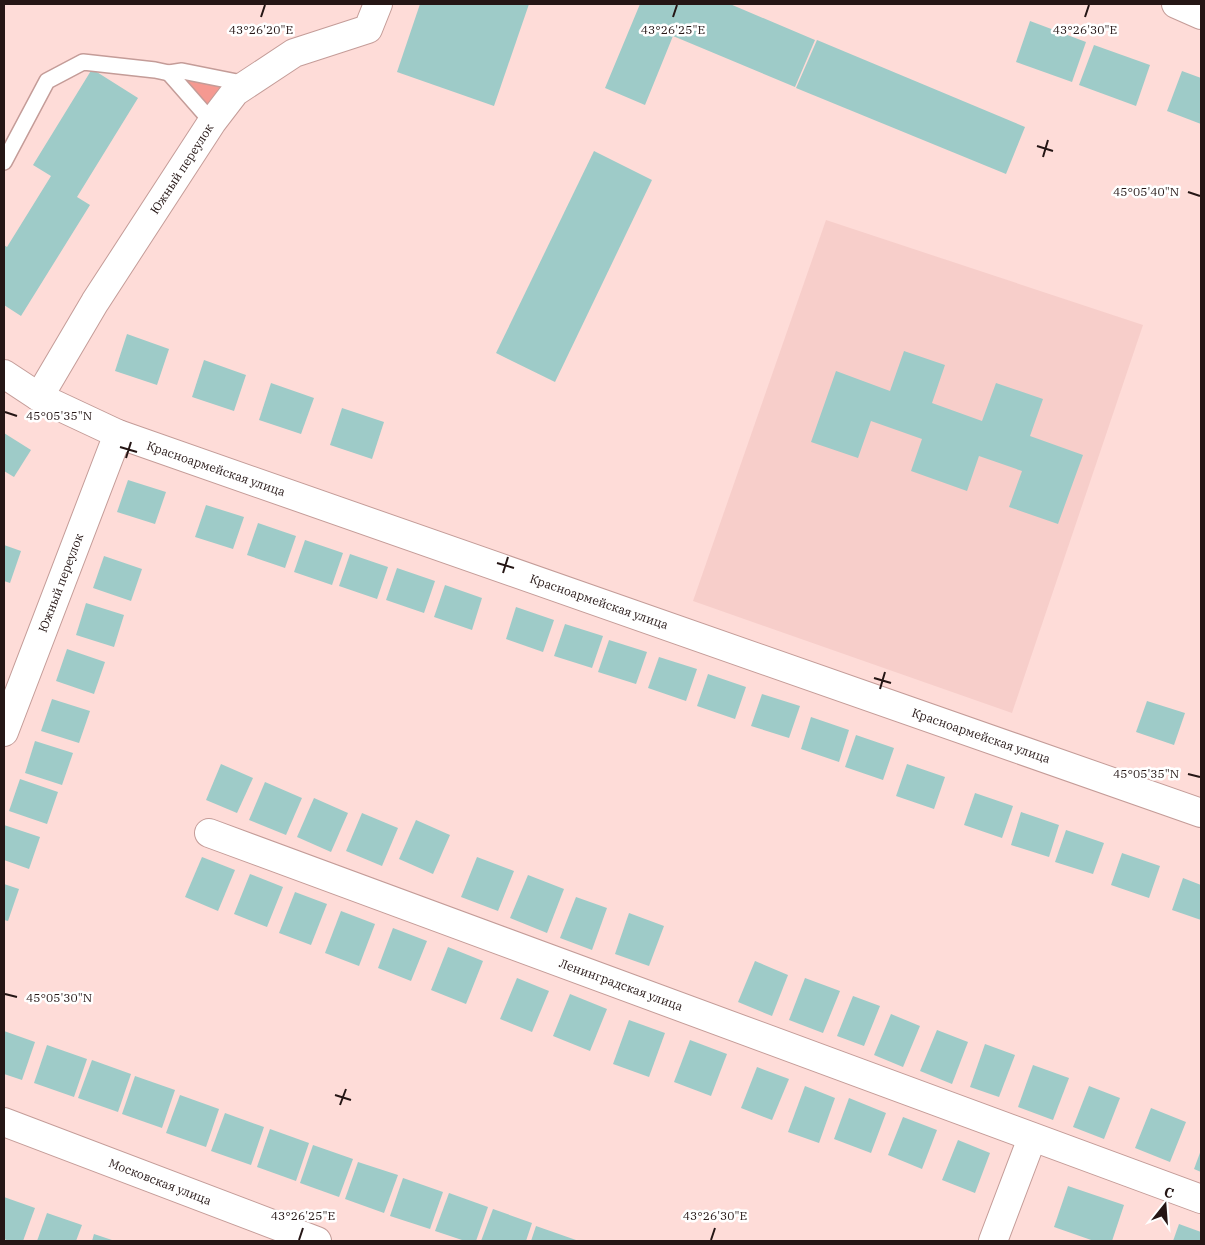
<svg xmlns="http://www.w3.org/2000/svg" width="1205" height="1245" viewBox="0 0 1205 1245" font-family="'IBM Plex Serif',serif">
<rect width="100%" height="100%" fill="#fedcd8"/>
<path fill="#f7ceca" d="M826,220l317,105 -131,388 -319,-112z"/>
<path fill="#f59991" d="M186,80l43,6 -19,22z"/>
<g fill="#9ecbc8">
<path d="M420,4h109l-35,102 -97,-34z"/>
<path d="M640,4h90l85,36 -20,47 -122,-51 -28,69 -40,-17z"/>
<path d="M1030,21l56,21 -14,40 -56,-20z"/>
<path d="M817,40l208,87 -19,47 -210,-86z"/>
<path d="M1094,45l56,20 -14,41 -57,-21z"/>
<path d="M92,69l46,29 -61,99 13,8 -69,111 -17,-11v-60l3,2 44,-71 -18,-11z"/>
<path d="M1182,71l19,7v46l-34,-13z"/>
<path d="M594,151l58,29 -97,202 -59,-29z"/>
<path d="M127,334l42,15 -12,36 -42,-14z"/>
<path d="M904,351l41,14 -13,38 50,18 14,-38 47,16 -13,37 53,19 -25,69 -49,-17 13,-36 -43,-15 -12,35 -56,-20 11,-32 -51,-18 -13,37 -47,-16 25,-71 54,20z"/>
<path d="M204,360l42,15 -12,36 -42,-14z"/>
<path d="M271,383l43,15 -13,36 -42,-14z"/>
<path d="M342,408l42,14 -12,37 -42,-14z"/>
<path d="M4,433l27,17 -17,27 -10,-6z"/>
<path d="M128,480l38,12 -11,32 -38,-12z"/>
<path d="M206,505l38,12 -11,32 -38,-12z"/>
<path d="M258,523l38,13 -11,32 -38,-13z"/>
<path d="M305,540l38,13 -11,32 -38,-13z"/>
<path d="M4,545l17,6 -11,32 -6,-2z"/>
<path d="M350,554l38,13 -11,32 -38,-13z"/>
<path d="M104,556l38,13 -11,32 -38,-13z"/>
<path d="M397,568l38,13 -11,32 -38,-13z"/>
<path d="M445,585l37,13 -10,32 -38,-13z"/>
<path d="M86,603l38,12 -10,32 -38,-12z"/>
<path d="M516,607l38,13 -11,32 -37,-13z"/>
<path d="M565,624l38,12 -11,32 -38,-12z"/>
<path d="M609,640l38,12 -11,32 -38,-12z"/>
<path d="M67,649l38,13 -11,32 -38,-13z"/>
<path d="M659,657l38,12 -11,32 -38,-13z"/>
<path d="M708,674l38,13 -11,32 -38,-13z"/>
<path d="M762,694l38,12 -11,32 -38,-12z"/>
<path d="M52,699l38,12 -11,32 -38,-12z"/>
<path d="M1147,701l38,12 -11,32 -38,-13z"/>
<path d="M811,717l38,13 -10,32 -38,-13z"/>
<path d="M856,735l38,13 -11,32 -38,-13z"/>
<path d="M35,741l38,12 -11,32 -37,-12z"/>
<path d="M221,764l32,14 -16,35 -31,-13z"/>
<path d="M907,764l38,13 -11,32 -38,-13z"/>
<path d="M20,779l38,13 -11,32 -38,-13z"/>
<path d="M265,782l37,16 -16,37 -37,-15z"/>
<path d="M975,793l38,13 -11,32 -38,-13z"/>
<path d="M314,798l34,15 -17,39 -34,-15z"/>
<path d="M1021,812l38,13 -10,32 -38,-12z"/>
<path d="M362,813l36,15 -16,38 -36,-15z"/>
<path d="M416,820l34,15 -17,39 -34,-15z"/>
<path d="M4,825l36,12 -11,32 -25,-9z"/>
<path d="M1066,830l38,13 -11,31 -38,-12z"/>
<path d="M1122,853l38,13 -11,32 -38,-13z"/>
<path d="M202,857l33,13 -17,41 -33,-14z"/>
<path d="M477,857l37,14 -16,40 -37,-14z"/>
<path d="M250,874l33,13 -16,40 -33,-13z"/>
<path d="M528,875l36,14 -17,44 -37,-15z"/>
<path d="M1183,878l18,7v35l-29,-10z"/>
<path d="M4,884l15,5 -11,32 -4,-1z"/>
<path d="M295,892l32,12 -16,41 -32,-12z"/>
<path d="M576,897l31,11 -15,42 -32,-12z"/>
<path d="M341,911l34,13 -16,42 -34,-13z"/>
<path d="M629,913l35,13 -15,40 -34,-12z"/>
<path d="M393,928l34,13 -16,40 -33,-13z"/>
<path d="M448,947l35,14 -17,43 -35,-14z"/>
<path d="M755,961l33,14 -16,41 -34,-14z"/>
<path d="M517,978l32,13 -17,41 -32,-13z"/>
<path d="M805,978l35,13 -17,42 -34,-13z"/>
<path d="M570,994l37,15 -17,42 -37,-15z"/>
<path d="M853,996l27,10 -16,40 -27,-10z"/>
<path d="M891,1014l29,12 -17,41 -29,-12z"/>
<path d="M629,1020l36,13 -16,44 -36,-13z"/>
<path d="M937,1030l31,12 -16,42 -32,-13z"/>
<path d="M4,1031l31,11 -13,38 -18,-6z"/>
<path d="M690,1040l37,14 -16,42 -37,-14z"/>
<path d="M985,1044l30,11 -16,42 -29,-10z"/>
<path d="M47,1045l40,14 -13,38 -40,-14z"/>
<path d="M92,1060l39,14 -13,38 -40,-14z"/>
<path d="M1033,1065l36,13 -16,42 -35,-13z"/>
<path d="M757,1067l32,12 -17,41 -31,-12z"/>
<path d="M135,1076l40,14 -13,38 -40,-14z"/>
<path d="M805,1086l30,12 -16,45 -31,-11z"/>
<path d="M1089,1086l31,12 -16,41 -31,-12z"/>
<path d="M180,1095l39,14 -13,38 -40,-14z"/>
<path d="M849,1098l37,15 -15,40 -37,-14z"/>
<path d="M1151,1108l35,14 -16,40 -35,-14z"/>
<path d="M225,1113l39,14 -13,38 -40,-14z"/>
<path d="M903,1117l34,13 -15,39 -34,-14z"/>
<path d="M270,1129l39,14 -13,38 -39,-14z"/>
<path d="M958,1140l32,13 -15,40 -33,-13z"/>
<path d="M313,1145l40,14 -14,38 -39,-14z"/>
<path d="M1201,1150v22l-7,-3z"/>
<path d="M358,1162l40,13 -14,38 -39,-14z"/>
<path d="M403,1178l40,14 -13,37 -40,-13z"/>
<path d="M1068,1186l56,19 -12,36h-18l-40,-14z"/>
<path d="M449,1193l39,14 -12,34h-11l-30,-10z"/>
<path d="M4,1197l31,11 -12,33h-14l-5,-2z"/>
<path d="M493,1209l39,14 -6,18h-45z"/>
<path d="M47,1213l35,12 -6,16h-39z"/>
<path d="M1179,1224l22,8v9h-28z"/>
<path d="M536,1226l40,14 -1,1h-44z"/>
<path d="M94,1234l21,7h-23z"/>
</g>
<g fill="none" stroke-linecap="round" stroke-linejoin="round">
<g stroke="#c49c98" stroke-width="18">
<g id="service">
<path d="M169,73l43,49"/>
<path d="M4,162l43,-81 36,-19 72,8 14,3 13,-2 65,13"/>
</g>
</g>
<g stroke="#c49c98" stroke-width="30">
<g id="minor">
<path d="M1176,4l25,11"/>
<path d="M4,374l35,23 79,37 1083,379"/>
<path d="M39,397l56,-95 117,-180 23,-30 59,-39 74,-24 10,-25"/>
<path d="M4,732l114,-298"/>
<path d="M209,833l992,366"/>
<path d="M4,1122l313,119"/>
<path d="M993,1241l39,-103"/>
</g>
</g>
<use href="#service" stroke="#fff" stroke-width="15"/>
<use href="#minor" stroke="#fff" stroke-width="28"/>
</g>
<path fill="none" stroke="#251615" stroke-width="2" d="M261,17l4,-12M673,17l4,-12M1085,17l4,-12M1037,146l16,5M1043,157l5,-17M1188,192l12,4M5,412l12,4M120,447l17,5M126,458l5,-16M497,563l17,5M503,573l5,-16M874,678l17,5M880,689l5,-17M1188,774l12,3M5,994l12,3M335,1095l16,5M340,1105l6,-16M299,1240l4,-12M711,1240l4,-12"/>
<g text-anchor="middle" stroke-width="5" stroke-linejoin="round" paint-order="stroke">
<g font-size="12" fill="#251615" stroke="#fff">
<text transform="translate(182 169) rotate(-57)" y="4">Южный переулок</text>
<text transform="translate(216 469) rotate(19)" y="4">Красноармейская улица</text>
<text transform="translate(61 583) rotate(-69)" y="4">Южный переулок</text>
<text transform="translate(599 602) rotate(19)" y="4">Красноармейская улица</text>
<text transform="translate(981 736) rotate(19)" y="4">Красноармейская улица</text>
<text transform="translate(621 985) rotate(20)" y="4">Ленинградская улица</text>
<text transform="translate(160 1182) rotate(21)" y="4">Московская улица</text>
</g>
</g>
<g font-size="12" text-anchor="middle" fill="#251615" stroke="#fff" stroke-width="5" stroke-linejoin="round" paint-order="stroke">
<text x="261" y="34">43°26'20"E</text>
<text x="673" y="34">43°26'25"E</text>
<text x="1085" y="34">43°26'30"E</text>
<text x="1146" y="196">45°05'40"N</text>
<text x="59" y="420">45°05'35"N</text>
<text x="1146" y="778">45°05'35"N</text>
<text x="59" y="1002">45°05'30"N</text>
<text x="303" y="1220">43°26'25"E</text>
<text x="715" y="1220">43°26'30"E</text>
</g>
<rect width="1205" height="1245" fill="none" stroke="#251615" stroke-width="10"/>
<g transform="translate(1165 1205) rotate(17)" stroke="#ffffff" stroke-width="4" paint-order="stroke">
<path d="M0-4L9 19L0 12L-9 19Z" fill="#251615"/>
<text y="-8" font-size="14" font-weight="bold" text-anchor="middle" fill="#251615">С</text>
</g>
</svg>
